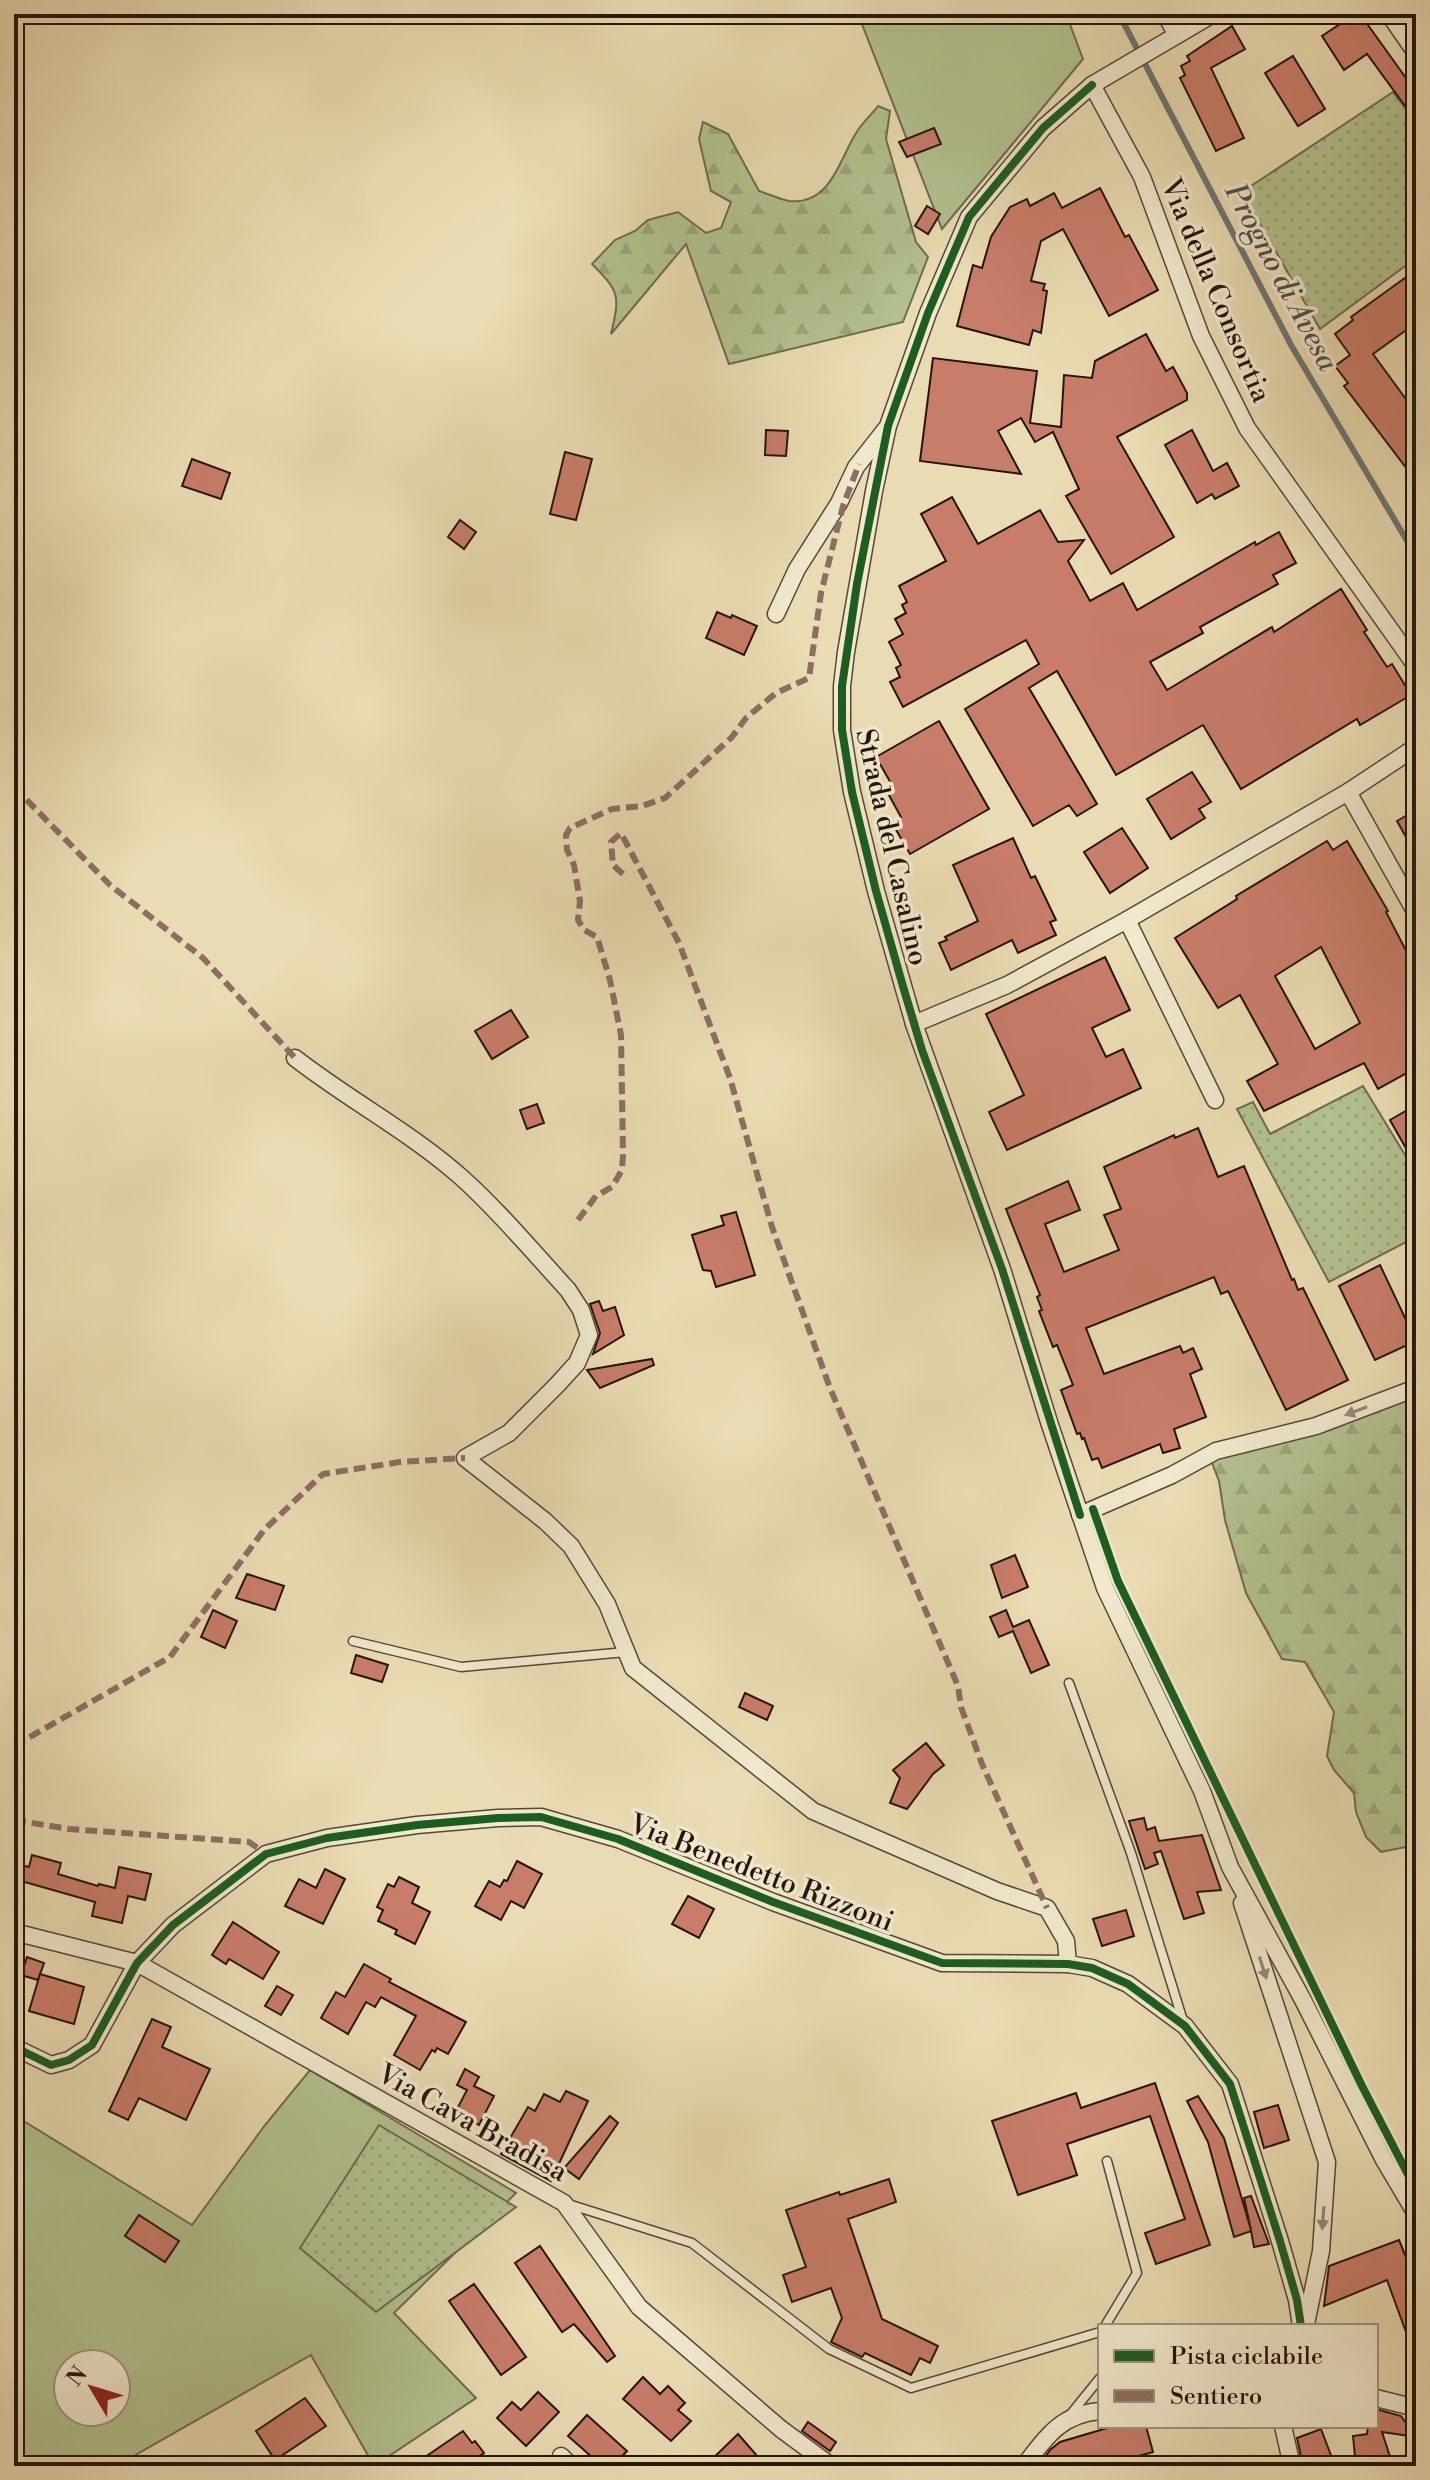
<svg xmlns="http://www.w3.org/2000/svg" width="1430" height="2480" viewBox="0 0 1430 2480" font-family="'Libre Bodoni',serif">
<defs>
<pattern id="forest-firs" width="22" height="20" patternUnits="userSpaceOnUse" patternTransform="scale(2)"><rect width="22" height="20" fill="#b2c28f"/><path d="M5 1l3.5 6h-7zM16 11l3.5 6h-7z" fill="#99a67a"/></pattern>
<pattern id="park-dots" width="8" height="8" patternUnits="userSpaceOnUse" patternTransform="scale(2)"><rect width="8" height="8" fill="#b2c28f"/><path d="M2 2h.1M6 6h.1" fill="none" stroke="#99a67a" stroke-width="1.8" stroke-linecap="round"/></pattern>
</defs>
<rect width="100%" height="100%" fill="#eadcb2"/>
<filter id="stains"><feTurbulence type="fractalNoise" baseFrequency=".0025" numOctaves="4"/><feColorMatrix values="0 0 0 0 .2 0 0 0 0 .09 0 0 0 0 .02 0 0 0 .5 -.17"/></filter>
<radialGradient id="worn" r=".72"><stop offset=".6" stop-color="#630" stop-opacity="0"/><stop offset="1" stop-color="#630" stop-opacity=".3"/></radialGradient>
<g fill="#b2c28f" stroke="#6c6c4f" stroke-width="2" fill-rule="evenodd">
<path d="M858,14h208l17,45 -141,170z"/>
<path d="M310,2070l206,123 -122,120 82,85 -102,68 -63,-111 -195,111h-102v-351l178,110 73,-100zM68,2364h48v48h-48z"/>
</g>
<g fill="url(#forest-firs)" stroke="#6c6c4f" stroke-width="2">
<path d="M878,106l12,5 -4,28 30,103 12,15 -25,65 -174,42 -43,-120 -75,90c9,-38 9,-42 -19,-70l23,-24 20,-9 13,-11 30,-8 28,21 15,-5 10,-26 -20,-11 -12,-52 4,-17 25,12 31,57c10,3 20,8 30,10 43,5 51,-45 69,-71 6,-9 14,-16 20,-24z"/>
<path d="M1416,1392v453l-35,7 -15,-15 -10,-25 -2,-19 -20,-23 -7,-14 7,-44 -29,-50 -23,-3 -36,-66 -21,-73 -6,-39 -8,-21z"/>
</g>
<g fill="url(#park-dots)" stroke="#6c6c4f" stroke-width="2">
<path d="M1393,92l23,30v136l-96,71 -78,-137z"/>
<path d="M1363,1086l53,87v64l-87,45 -92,-173 16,-7 17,32z"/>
<path d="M379,2125l137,82 -140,105 -76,-64z"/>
</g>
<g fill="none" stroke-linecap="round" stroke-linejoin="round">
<path stroke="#6c7773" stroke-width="6" d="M1119,14l172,331 125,211"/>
</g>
<g fill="#c87d69" stroke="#25150f" stroke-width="2" fill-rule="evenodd">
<path d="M1355,14h5l56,78v29l-49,-67 -23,16 -22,-34z"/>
<path d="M1232,26l13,23 -34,19 33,70 -28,13 -36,-73 5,-3 -4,-9 9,-5 -3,-5z"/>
<path d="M1293,56l32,53 -27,17 -33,-53z"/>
<path d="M934,128l7,16 -34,13 -8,-15z"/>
<path d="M1100,188l25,49 4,-2 29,55 -49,26 -46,-87 -22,12 -10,40 14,3 -2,6 4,1 -6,42 -8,-3 -4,15 -72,-19 16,-61 9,3 9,-31 19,-30 17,-8 3,7 24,-13 8,15z"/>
<path d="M927,206l13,8 -12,20 -13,-8z"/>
<path d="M1416,270v53l-43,31 43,59v48l-9,8 -63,-83 4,-3 -13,-17 15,-11 -15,-21 18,-14 -2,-3z"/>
<path d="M1146,334l20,37 7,-4 14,26v7l-70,37 57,100 -63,37 -45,-78 13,-7 -26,-57 -18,10 -14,-24 -23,13 23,43 -101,-13 13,-103 104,13 -7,52 31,4 3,-52 28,3 3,-17z"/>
<path d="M766,430l22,1 -2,25 -21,-1z"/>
<path d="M1192,430l21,41 14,-8 12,23 -24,13 -3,-5 -15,9 -32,-58z"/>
<path d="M565,452l27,7 -16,61 -26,-6z"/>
<path d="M192,459l38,14 -9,26 -39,-13z"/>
<path d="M952,497l26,47 62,-34 18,32 26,-2 -16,21 22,40 33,-18 14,27 118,-68 1,3 23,-13 17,31 -23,12 5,9 -78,43 3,6 -53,29 17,28 105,-63 2,5 67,-43 26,41 -3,2 23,35 5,-3 19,31 -51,30 -3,-6 -116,70 -38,-64 -87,50 -59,-104 -28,17 68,116 -20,12 -8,-11 -36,21 -68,-117 74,-45 -13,-24 -123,67 -13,-25 10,-5 -4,-9 5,-3 -12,-23 14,-8 -8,-15 11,-6 -4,-8 5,-3 -8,-16 47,-25 -25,-47z"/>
<path d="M460,520l16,12 -12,17 -16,-12z"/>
<path d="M717,612l14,6 1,-3 25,11 -13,29 -38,-17z"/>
<path d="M939,721l50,88 -79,45 -15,-26 3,-1 -4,-6 7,-4 -16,-29 7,-3 -16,-28z"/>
<path d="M1192,772l19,30 -12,7 6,9 -34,21 -24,-40z"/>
<path d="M1416,810v45l-19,-34z"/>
<path d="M1122,828l26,40 -38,25 -26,-41z"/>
<path d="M1013,838l18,40 4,-2 21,44 -6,2 6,13 -38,18 -6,-13 -61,30 -12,-27 8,-3 -2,-3 33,-16 -25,-56z"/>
<path d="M1327,841l6,9 14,-9 41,70 -2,1 30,58v98l-38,21 -14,-26 -100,48 -17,-30 31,-17 -38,-69 -22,13 -43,-70 62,-39 -1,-3zM1321,947l39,76 -45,26 -40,-73z"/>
<path d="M1105,957l25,53 -38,18 14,29 17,-8 18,39 -134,62 -18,-38 35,-17 -38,-81z"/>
<path d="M511,1010l17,27 -36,22 -17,-28z"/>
<path d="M537,1104l7,19 -17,6 -7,-19z"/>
<path d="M1416,1105v61l-26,-46z"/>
<path d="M1198,1128l20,49 26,-11 48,114 2,-1 4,11 5,-2 45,92 -62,30 -58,-119 -7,3 -7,-17 -128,51 18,46 76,-28 3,7 10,-5 9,21 -12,5 16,43 -32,12 6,19 -17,5 -3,-9 -58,24 -4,-10 -6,2 -8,-22 -2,1 -2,-6 -3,1 -16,-44 12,-5 -16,-40 -4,2 -14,-36 3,-1 -5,-13 3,-2 -34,-86 62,-28 12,29 -35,14 19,48 55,-22 -15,-35 17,-6 -17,-42 70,-32 1,3z"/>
<path d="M736,1212l19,63 -39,12 -5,-16 -8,-1 -11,-35 32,-10 -3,-9z"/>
<path d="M1380,1265l36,76 -41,19 -36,-74z"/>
<path d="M599,1301l4,10 12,-4 9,28 -31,19 7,-21 -10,-29z"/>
<path d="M652,1359l2,6 -54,23 -13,-18z"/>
<path d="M1015,1555l13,32 -26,11 -11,-33z"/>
<path d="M247,1574l37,12 -9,24 -39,-12z"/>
<path d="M213,1610l24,11 -12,27 -24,-11z"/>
<path d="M1006,1610l7,17 16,-7 20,45 -18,8 -18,-42 -14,6 -9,-20z"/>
<path d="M356,1655l32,10 -6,17 -31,-9z"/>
<path d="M745,1693l28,13 -6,14 -28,-13z"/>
<path d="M926,1743l18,22 -11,9 -26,35 -17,-6 10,-25 -7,-8z"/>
<path d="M1144,1818l3,12 8,-3 4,14 43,-6 19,55 -24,2 7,21 -20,6 -23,-68 -7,2 4,11 -13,5 -16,-48z"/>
<path d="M32,1855l29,8 -3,11 40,12 1,-2 16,4 4,-21 32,7 -6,26 -17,-4 -6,27 -30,-7 3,-14 -81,-23v-16l15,4z"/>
<path d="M517,1861l25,13 -18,34 -13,-7 -10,19 -26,-14 14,-25 11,6 4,-7 3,1z"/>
<path d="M325,1869l20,10 -22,45 -38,-18 14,-27 17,9z"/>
<path d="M399,1877l20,10 -7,16 18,9 -15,32 -20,-10 2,-4 -19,-9 5,-11 -6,-3 11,-23 6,3z"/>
<path d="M688,1896l26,13 -15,29 -27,-14z"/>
<path d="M1126,1910l8,26 -32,10 -9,-27z"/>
<path d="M233,1922l46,30 -16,27 -34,-20 -3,5 -14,-9z"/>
<path d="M27,1957l17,6 -6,17 -17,-5z"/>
<path d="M364,1964l27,15 -2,3 77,40 -18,32 -11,-6 -2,4 -3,-2 -12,20 -26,-15 22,-39 -35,-19 -6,10 -9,-5 -18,32 -27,-16 15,-26 9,5z"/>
<path d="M40,1974l44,13 -10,37 -45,-13z"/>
<path d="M277,1986l16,9 -12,20 -16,-9z"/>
<path d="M152,2019l19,8 -9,20 48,22 -24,51 -47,-22 -11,22 -19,-9z"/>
<path d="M465,2069l14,8 -5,9 20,10 -15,29 -24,-12 12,-23 -10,-5z"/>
<path d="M1155,2083l55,162 -54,19 -11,-31 40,-14 -35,-103 -83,28 10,31 -59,20 -26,-74 84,-28 5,15z"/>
<path d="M566,2091l22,10 -37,80 -50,-27 27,-47 7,4 9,-17 16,8z"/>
<path d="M1198,2096l26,42 27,92 -7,-32 7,-2 18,48 -15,3 -3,-16 -17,6 -26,-95 -21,-41z"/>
<path d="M1278,2105l11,35 -25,8 -10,-36z"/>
<path d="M610,2116l8,7 -39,56 -15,-11z"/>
<path d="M889,2179l7,23 -48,17 34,100 56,27 -8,17 -10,-5 -9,17 -46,-22 -3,4 -31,-15 11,-24 -11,-30 -39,14 -9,-27 23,-8 -20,-57 53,-18 1,3z"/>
<path d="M139,2215l40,26 -14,21 -40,-26z"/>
<path d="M1399,2240l17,42 -2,72 -27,-74 -63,26 5,-40z"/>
<path d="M540,2246l75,110 -8,6 -33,-38 -12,8 -47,-69z"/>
<path d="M474,2284l52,73 -25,18 -52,-74z"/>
<path d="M643,2377l17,17 8,-8 17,17 -7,7 13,11 -20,20 -48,-42z"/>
<path d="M538,2392l21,20 -33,34 -29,-28 15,-16 9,8z"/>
<path d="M305,2398l21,28 -51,34 -19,-29z"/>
<path d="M1376,2409l25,7 15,21 -34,-5 11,34h-37l-3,-30 14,-2 1,-8h8z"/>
<path d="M587,2415l40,36 -14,15h-11l-34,-30z"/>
<path d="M808,2422l28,20 -6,9 -28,-20z"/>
<path d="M1114,2426h32l7,26 -49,14h-65l11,-16 10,-8z"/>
<path d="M1321,2429l14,37h-32l-6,-28z"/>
<path d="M463,2431l9,12 3,-2 9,12 -19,13h-53z"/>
<path d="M738,2434l28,32h-61z"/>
</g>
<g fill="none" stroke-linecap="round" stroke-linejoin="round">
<g stroke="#564738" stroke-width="11">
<g id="service">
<path d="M353,1641l108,26 165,-15"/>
<path d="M1069,1683l62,170 52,168"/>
<path d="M568,2204l124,39 137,106 82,39 189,-56"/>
<path d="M1105,2326l32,-53 -30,-112"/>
<path d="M1070,2415l30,-37"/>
</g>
</g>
<g stroke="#564738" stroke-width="19">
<g id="minor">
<path d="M1165,14l12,21"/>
<path d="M1213,14l-121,71 -49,43 -74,89 -41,96 -40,113 -14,65 -28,161 -4,34v44l10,62 24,99 38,133 88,245 47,153 56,166 97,203 28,76 73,133 81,160 32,54"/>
<path d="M1389,14l27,39"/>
<path d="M1092,85l50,92 59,159 46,92 169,238"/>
<path d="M776,614l21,-45 42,-66 17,-36 29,-37"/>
<path d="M1348,792l68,121"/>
<path d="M1127,920l88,180"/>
<path d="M914,1024l93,-39 120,-65 221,-128 68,-45"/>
<path d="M295,1058c54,42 115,74 166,119 38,34 72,75 107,113l13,20 8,25 -12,28 -20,22 -48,48 -44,25 80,63 26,25 36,58 26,64 180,143 184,80 50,17 19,33 2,23"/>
<path d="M1080,1515l92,-40 44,-24 100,-25 100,-38"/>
<path d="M1242,1903l85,259 -6,89 -15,73"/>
<path d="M14,1932l123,31 427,240 75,104 142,122 50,37"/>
<path d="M14,2047l37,18 18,-5 23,-15 45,-82 36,-38 93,-71 61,-16 90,-13 81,-7 43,-1 77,22 155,63 169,61 126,1 24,4 36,16 57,42 45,58 50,157 17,59 4,26"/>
<path d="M1376,2398l40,10"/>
<path d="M1283,2426l9,40"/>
<path d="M561,2456l10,10"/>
<path d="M1024,2466c22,-29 37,-52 76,-55"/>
</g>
</g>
<use href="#service" stroke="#f1e8cd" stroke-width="8"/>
<use href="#minor" stroke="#f1e8cd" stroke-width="16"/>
<g stroke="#8d6e63" stroke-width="6" stroke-dasharray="12 6" stroke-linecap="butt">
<path d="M14,787l96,98 93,73 92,100"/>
<path d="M623,874l-10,-9 -2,-23 10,-9 58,110 51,135 42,149 58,161 128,298 3,21 21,57 65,144"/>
<path d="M578,1220l18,-24 16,-9 10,-17 1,-15 -2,-120 -11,-55 -13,-43 -13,-7 -6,-10 2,-19 -6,-36 -7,-15 -1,-15 4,-7 42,-19 30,-3 23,-8 67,-61 14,-19 30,-25 33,-15 12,-85 22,-87 16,-42"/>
<path d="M14,1746l156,-89 94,-127 59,-56 77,-12 65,-4"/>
<path d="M14,1820l55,9 180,13 17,12"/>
</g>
<g stroke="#f1e8cd" stroke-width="13">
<g id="cycleway">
<path d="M1093,1509l25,72 244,505 54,104"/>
<path d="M1080,1515l-78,-246 -80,-219 -20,-67 -26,-92 -24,-99 -10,-62v-44l15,-102 31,-158 40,-113 41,-96 74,-89 49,-43"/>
<path d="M14,2047l37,18 18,-5 23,-15 45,-82 36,-38 93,-71 61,-16 90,-13 81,-7 43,-1 77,22 155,63 169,61 126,1 24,4 36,16 57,42 45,58 50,157 17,59 4,26"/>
</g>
</g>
<use href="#cycleway" stroke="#1b5e20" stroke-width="8"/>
</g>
<defs><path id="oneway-solid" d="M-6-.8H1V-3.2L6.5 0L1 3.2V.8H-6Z" transform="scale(2)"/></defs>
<g fill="#958978">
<use href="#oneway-solid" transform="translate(1356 1411) rotate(159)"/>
<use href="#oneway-solid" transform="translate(1263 1968) rotate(72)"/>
<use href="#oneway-solid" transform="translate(1323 2218) rotate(94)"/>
</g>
<g text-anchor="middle" stroke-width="7" stroke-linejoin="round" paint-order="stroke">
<g font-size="28" fill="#25150f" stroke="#f1e8cd">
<text transform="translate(1217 290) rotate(67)" y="10">Via della Consortia</text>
<text transform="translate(893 847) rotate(77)" y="10">Strada del Casalino</text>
<text transform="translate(762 1872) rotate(21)" y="10">Via Benedetto Rizzoni</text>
<text transform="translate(473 2122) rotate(29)" y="10">Via Cava Bradisa</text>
</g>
<g font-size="30" font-style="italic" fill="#4e4e49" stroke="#f1e8cd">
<text transform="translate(1282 277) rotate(62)" y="10">Progno di Avesa</text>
</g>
</g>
<rect width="1430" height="2480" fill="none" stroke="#eadcb2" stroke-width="48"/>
<rect x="16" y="16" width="1398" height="2448" fill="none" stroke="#25150f" stroke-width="4"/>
<rect x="24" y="24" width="1382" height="2432" fill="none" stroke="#25150f" stroke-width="2"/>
<rect x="1098" y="2324" width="280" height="104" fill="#f1e8cd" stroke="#9f9481" stroke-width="2"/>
<rect x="1114" y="2350" width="40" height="12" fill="#1b5e20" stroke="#9f9481" stroke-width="2"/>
<text x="1170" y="2364" font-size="24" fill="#25150f">Pista ciclabile</text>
<rect x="1114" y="2390" width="40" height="12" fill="#8d6e63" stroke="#9f9481" stroke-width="2"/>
<text x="1170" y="2404" font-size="24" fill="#25150f">Sentiero</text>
<g transform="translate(92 2388) rotate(308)"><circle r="38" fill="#f1e8cd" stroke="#9f9481" stroke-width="2"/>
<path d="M0-6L14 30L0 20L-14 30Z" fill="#8f2418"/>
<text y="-12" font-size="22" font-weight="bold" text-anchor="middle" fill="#25150f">N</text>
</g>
<rect width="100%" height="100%" filter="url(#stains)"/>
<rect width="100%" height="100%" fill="url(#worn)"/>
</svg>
